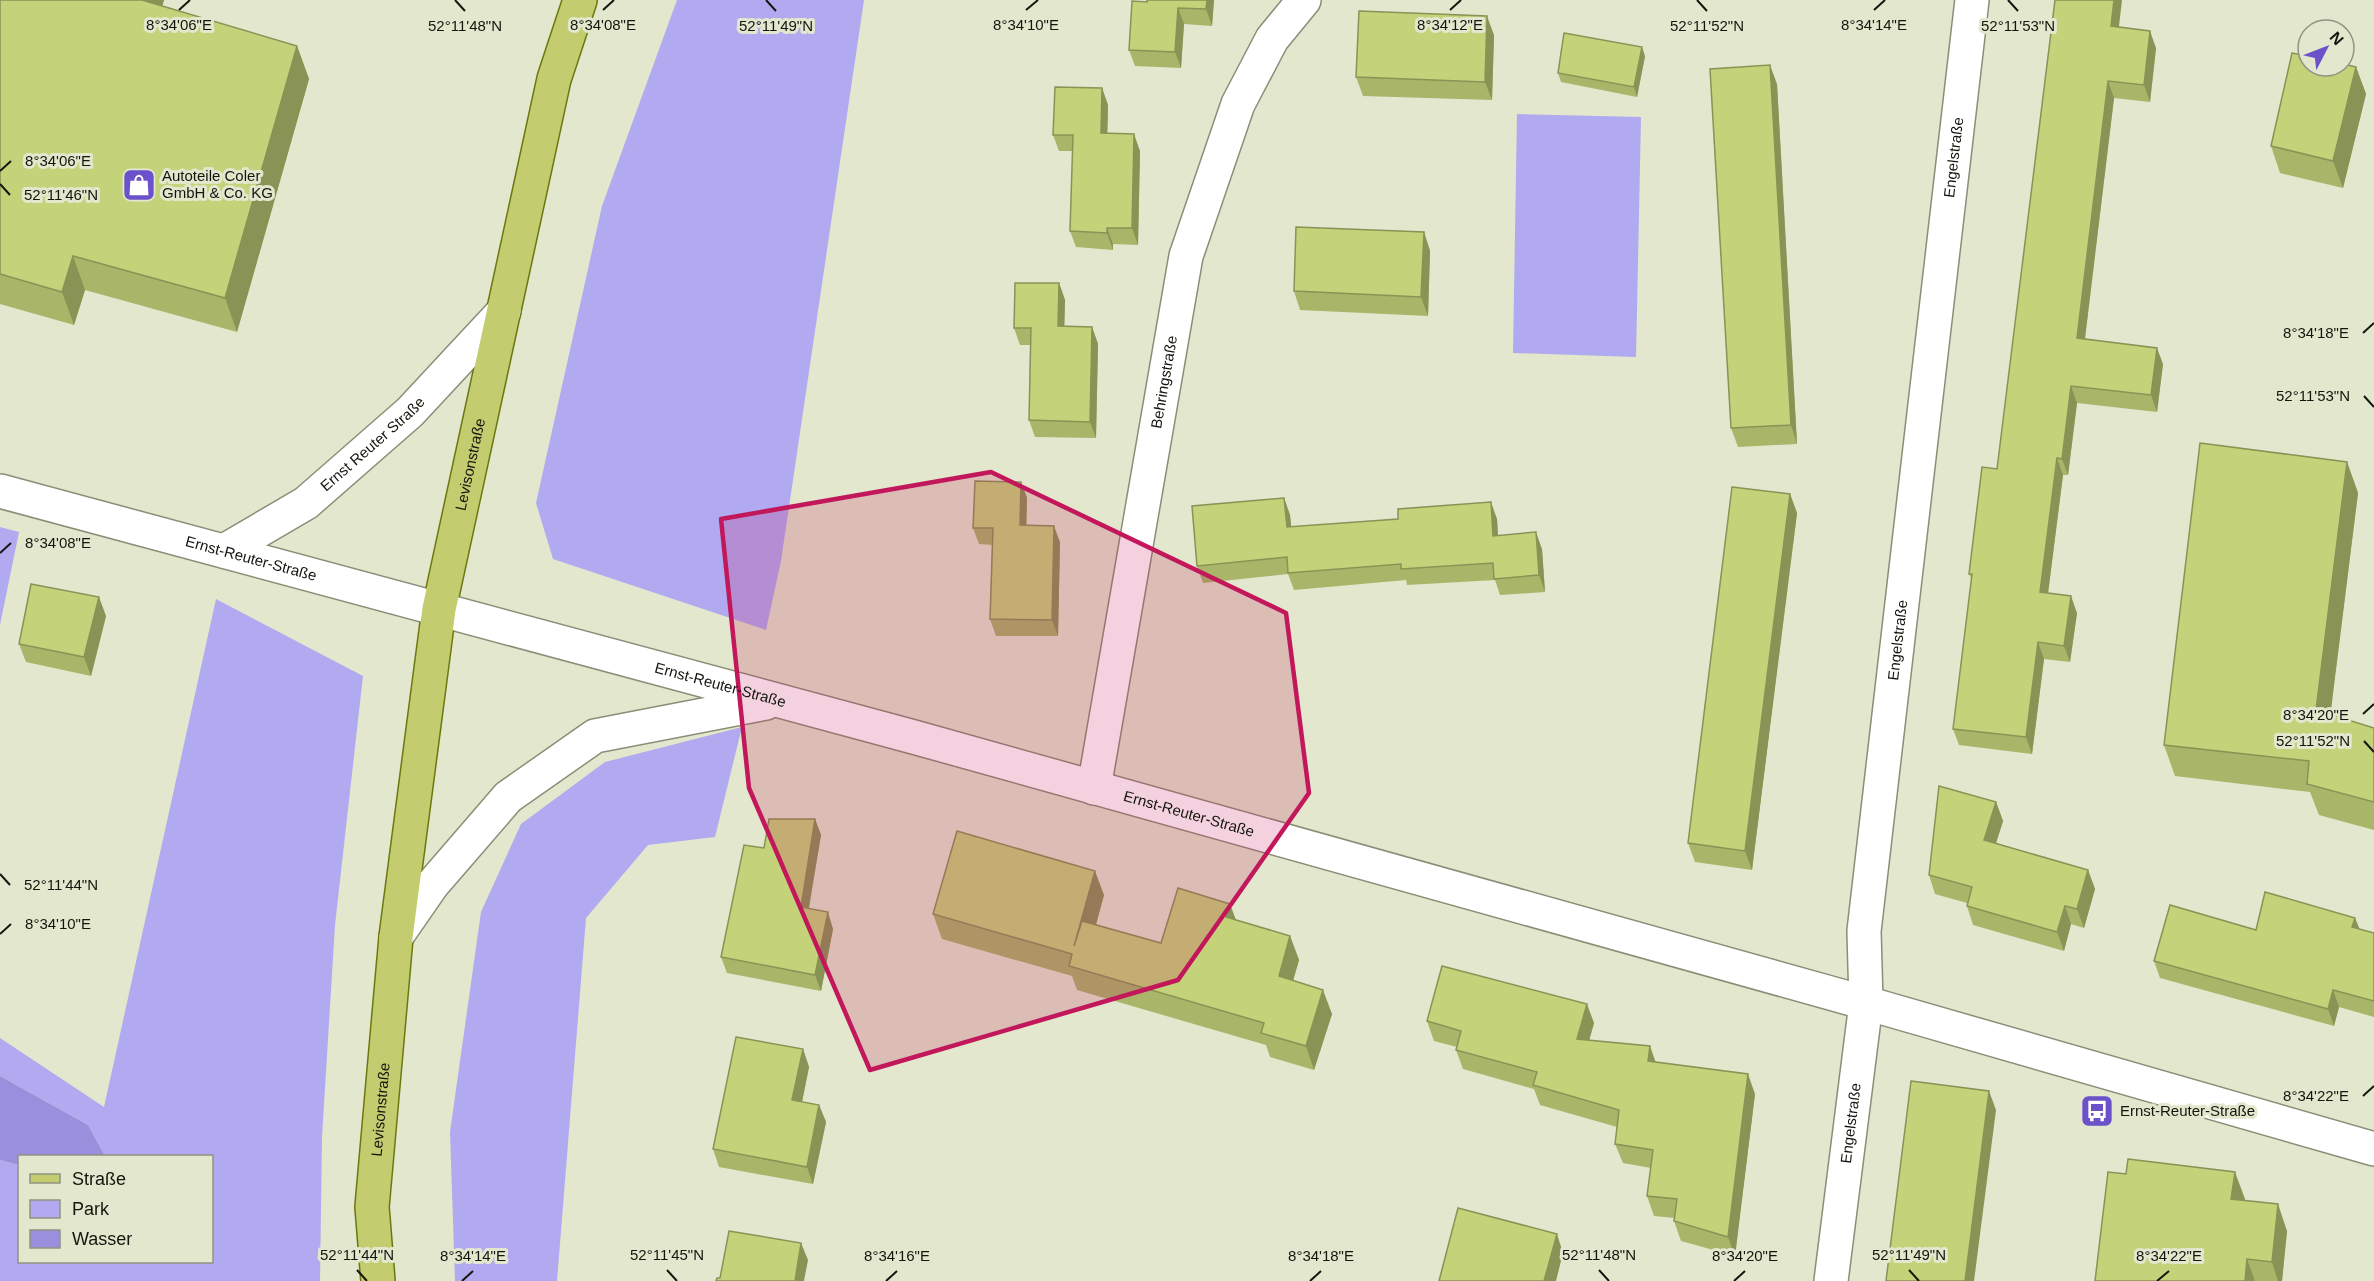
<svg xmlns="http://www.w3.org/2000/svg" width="2374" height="1281" viewBox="0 0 2374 1281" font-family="Helvetica,sans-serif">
<rect width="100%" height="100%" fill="#e2e7ce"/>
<g fill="#b1aaf0">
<path d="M677,0h187l-83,561 -15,69 -213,-71 -17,-56 66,-297z"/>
<path d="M1517,114l124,3 -5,240 -123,-4z"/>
<path d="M0,527l19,5 -19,93z"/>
<path d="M216,599l147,77 -28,249 -13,212 -2,144h-320v-121l19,5 1,97h192v-106h-107l-17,-31 -88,-49v-38l104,69z"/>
<path d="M742,727l-27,110 -67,8 -62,73 -29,363h-102l-5,-149 31,-220 40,-88 84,-62z"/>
</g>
<path fill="#998fdd" d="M0,1076l88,49 17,31h-85l-1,9 -19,-5z"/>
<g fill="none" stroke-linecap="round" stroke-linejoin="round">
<g stroke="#8a8e77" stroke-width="36">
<g id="minor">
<path id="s1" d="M0,491l910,245 956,267 508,146"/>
<path id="s2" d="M224,551l82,-48 104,-91 94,-101"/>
<path id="s3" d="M1094,788l92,-532 52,-152 34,-65 32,-39"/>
<path d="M396,937l36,-52 76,-88 87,-61 171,-33"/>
<path id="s4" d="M1831,1281l35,-278 -2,-72 108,-931"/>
</g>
</g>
<g stroke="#6c770e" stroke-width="36">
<g id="major">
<path id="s5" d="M378,1281l-6,-74 24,-270 43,-328 115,-530 26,-79"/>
</g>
</g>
<use href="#minor" stroke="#fff" stroke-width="33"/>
<use href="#major" stroke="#c3cd6f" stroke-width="33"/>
</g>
<g fill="#a9b569">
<path d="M0,0h164l-2,6 135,40 12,33 -72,253 -152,-42 -11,35 -74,-21z"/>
<path d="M1147,0h67l-2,26 -28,-2 -3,44 -46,-2 -6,-16z"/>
<path d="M2119,27l37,21 -6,54 -36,-4 -29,241 78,25 -6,48 -80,-9 -9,72h-5l-15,118 29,20 -7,49 -26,-3 -12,95 -73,-9 -6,-16 19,-149 -3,-6z"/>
<path d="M1494,35l-2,65 -129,-4 -7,-19z"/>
<path d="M1645,56l-8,41 -76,-15 -3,-9z"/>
<path d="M2356,67l10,27 -23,94 -63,-15 -9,-27z"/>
<path d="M1777,84l20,360 -59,3 -7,-19z"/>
<path d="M1102,88l6,17 -1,28 33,18 -2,94 -25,-1v6l-37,-3 -6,-16 3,-80h-14l-6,-16z"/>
<path d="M1424,232l6,19 -2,65 -128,-6 -6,-19z"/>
<path d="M1059,283l6,17 -1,26 28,1 6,17 -2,94 -61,-1 -6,-17 1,-75h-10l-6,-17z"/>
<path d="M2347,462l11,31 -28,222 44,13v102l-55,-15 -9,-23 -135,-16 -11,-31z"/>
<path d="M1021,482l6,16 -1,27 34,17 -2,94h-62l-6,-17 2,-74 -13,-1 -6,-16z"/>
<path d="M1790,494l7,19 -45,357 -57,-8 -7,-19z"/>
<path d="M1284,498l6,17 1,12 206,-8 1,16 44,14 3,43 -45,3 -5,-15 -88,5 -1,-5 -112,10 -6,-16 -85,9 -6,-17z"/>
<path d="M106,616l-15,60 -65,-14 -7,-18z"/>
<path d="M1996,802l7,19 -7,22 92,27 7,19 -11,39 -13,-4 -7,27 -91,-26 -6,-19v-3l-32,-9 -6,-19z"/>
<path d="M815,819l6,16 -12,74 24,20 -12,62 -94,-18 -6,-16 43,-109z"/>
<path d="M1104,895l-8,30 65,18 75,-23 54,16 9,24 -6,21 39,33 -18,56 -44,-13 -4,-12 -189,-55 -5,-14 -130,-37 -9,-25z"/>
<path d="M2355,918l4,11 15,4v84l-35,-10 -5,19 -174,-48 -6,-17 102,-31z"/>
<path d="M1427,1021l167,2 -5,17 166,54 -20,162 -54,-15 -7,-20 1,-3 -21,-2 -7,-20 4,-28 -28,-5 -8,-19 2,-17 -77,-22 -6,-16 -71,-20 -7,-19 1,-3 -23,-6z"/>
<path d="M803,1049l6,18 -7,35 17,3 7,17 -13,62 -94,-17 -6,-18z"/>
<path d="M2245,1199l-1,1 43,31 -5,50h-187z"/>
</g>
<g fill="#899355">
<path d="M142,0h22l-10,34z"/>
<path d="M1207,0h7l-2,26 -6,-17z"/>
<path d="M2114,0h8l-5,43 -6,-17z"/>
<path d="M1178,8l6,16 -3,44 -6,-16z"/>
<path d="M1487,16l7,19 -2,65 -7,-18z"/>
<path d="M2150,31l6,17 -6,54 -6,-17z"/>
<path d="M297,46l12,33 -72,253 -12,-34z"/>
<path d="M1642,47l3,9 -8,41 -3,-10z"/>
<path d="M1770,65l7,19 20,360 -6,-19z"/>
<path d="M2356,67l10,27 -23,94 -10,-27z"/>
<path d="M2108,81l6,17 -31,256 -6,-16z"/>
<path d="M1102,88l6,17 -1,45 -6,-17z"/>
<path d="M1134,134l6,17 -2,94 -6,-17z"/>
<path d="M1107,228l6,16v6l-6,-17z"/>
<path d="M1424,232l6,19 -2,65 -7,-19z"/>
<path d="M73,256l12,34 -11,35 -12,-33z"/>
<path d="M1059,283l6,17 -1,43 -6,-17z"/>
<path d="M1092,327l6,17 -2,94 -6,-16z"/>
<path d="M2157,348l6,16 -6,48 -6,-17z"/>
<path d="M2071,386l6,17 -9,72 -6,-16z"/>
<path d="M2057,458l6,17 -17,134 -6,-17z"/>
<path d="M2347,462l11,31 -31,249 -11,-32z"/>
<path d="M1021,482l6,16 -1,44 -6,-17z"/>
<path d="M1790,494l7,19 -45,357 -7,-19z"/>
<path d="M1284,498l6,17 3,29 -6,-17z"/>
<path d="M1491,502l6,17 2,33 -6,-16z"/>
<path d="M1054,526l6,16 -2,94 -6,-16z"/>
<path d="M1536,532l6,17 3,43 -6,-17z"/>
<path d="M2071,596l6,17 -7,49 -6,-16z"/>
<path d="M99,597l7,19 -15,60 -7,-19z"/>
<path d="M2038,642l6,17 -12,95 -6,-17z"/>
<path d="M1996,802l7,19 -12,38 -7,-19z"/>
<path d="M815,819l6,16 -15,88 -5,-16z"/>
<path d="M2088,870l7,19 -11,39 -7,-19z"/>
<path d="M1095,871l9,24 -21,76 -9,-25z"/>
<path d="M1230,904l9,24 -13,-11z"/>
<path d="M2065,906l6,18 -7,27 -7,-19z"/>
<path d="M828,912l5,17 -12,62 -6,-16z"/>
<path d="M2355,918l7,17 -10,-8z"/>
<path d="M1290,936l9,24 -12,41 -8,-25z"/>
<path d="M1323,990l9,24 -18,56 -8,-24z"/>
<path d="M2333,990l6,17 -5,19 -6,-17z"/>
<path d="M1587,1004l7,19 -10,36 -7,-20z"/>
<path d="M1650,1046l7,20 -9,-5z"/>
<path d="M803,1049l6,18 -10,50 -7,-17z"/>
<path d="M1748,1074l7,20 -20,162 -7,-19z"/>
<path d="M1989,1091l7,19 -22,171h-9z"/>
<path d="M819,1105l7,17 -13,62 -6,-17z"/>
<path d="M2235,1172l10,27 -4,27 -10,-27z"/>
<path d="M2278,1204l9,27 -5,50h-4l-6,-19z"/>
<path d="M1557,1234l6,19 -7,28h-12z"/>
<path d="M801,1243l7,17 -4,21h-9z"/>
<path d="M2247,1259l8,22h-10z"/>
</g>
<g fill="#c4d27a" stroke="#899355" stroke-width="1.5">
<path d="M0,0h142l155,46 -72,252 -152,-42 -11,36 -62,-18z"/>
<path d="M1147,0h60l-1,9 -28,-1 -3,44 -46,-2 3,-49 15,1z"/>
<path d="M2055,0h59l-3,26 39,5 -6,54 -36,-4 -31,257 80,10 -6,47 -80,-9 -9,73 -5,-1 -17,134 31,4 -7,50 -26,-4 -12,95 -73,-8 19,-155h-3l13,-107 15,2z"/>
<path d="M1359,11l128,5 -2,66 -129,-5z"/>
<path d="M1564,33l78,14 -8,40 -76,-14z"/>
<path d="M2292,53l16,3v10h36v-2l12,3 -23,94 -62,-15z"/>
<path d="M1770,65l21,360 -60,3 -21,-359z"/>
<path d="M1055,87l47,1 -1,45 33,1 -2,94h-25v5l-37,-2 3,-96h-20z"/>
<path d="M1296,227l128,5 -3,65 -127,-6z"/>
<path d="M1015,283h44l-1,43 34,1 -2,95 -61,-2 2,-92h-17z"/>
<path d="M2200,443l147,19 -31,248 58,18v74l-67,-18 2,-23 -145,-16z"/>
<path d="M975,481l46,1 -1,43 34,1 -2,94 -62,-1 3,-91h-20z"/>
<path d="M1732,487l58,7 -45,357 -57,-8z"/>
<path d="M1284,498l3,29 111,-8v-10l93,-7 2,34 43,-4 3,43 -45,4 -1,-16 -92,6v-5l-113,9 -1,-16 -90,9 -5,-60z"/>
<path d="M31,584l68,13 -15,60 -65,-13z"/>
<path d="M1939,786l57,16 -12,38 104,30 -11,39 -12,-3 -8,26 -90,-26 5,-19 -43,-12z"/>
<path d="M769,819h46l-14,88 27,5 -13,63 -94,-18 23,-112 20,3z"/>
<path d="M957,831l138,40 -21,75 8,-25 79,22 17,-55 52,16 -4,13 64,19 -11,40 44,14 -17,56 -45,-13 3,-10 -195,-57 3,-12 -139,-40z"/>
<path d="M2265,892l90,26 -3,9 22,6v68l-41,-11 -5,19 -174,-48 16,-56 86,25z"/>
<path d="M1442,966l145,38 -10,35 73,7 -2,15 100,13 -20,163 -54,-16 3,-22 -30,-3 6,-46 -38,-6 4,-34 -86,-25 4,-13 -81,-22 5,-19 -34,-10z"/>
<path d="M736,1037l67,12 -11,51 27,5 -12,62 -94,-18z"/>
<path d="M1911,1081l78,10 -24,190h-79z"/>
<path d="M2128,1159l107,13 -4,27 47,5 -6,58 -25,-3 -2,22h-150l13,-109 18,2z"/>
<path d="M1458,1208l99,26 -13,47h-105z"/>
<path d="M729,1231l72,12 -6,38h-79l1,-3h3z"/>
</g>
<path fill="#c2185b" fill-opacity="0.2" stroke="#c2185b" stroke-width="4.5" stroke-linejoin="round" d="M991,472l295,141 23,180 -131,187 -308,90 -121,-282 -28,-269z"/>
<path fill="none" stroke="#14160d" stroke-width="2" d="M455,0l10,11M766,0l10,11M1697,0l10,11M2008,0l10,11M179,10l11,-10M603,10l11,-10M1026,10l12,-10M1450,10l11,-10M1874,10l11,-10M0,171l11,-10M0,184l10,11M2363,333l11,-10M2364,396l10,11M0,553l11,-10M2363,714l11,-10M2364,741l10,11M0,874l10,11M0,934l11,-10M2363,1096l11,-10M357,1270l10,11M667,1270l10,11M1599,1270l10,11M1909,1270l10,11M462,1281l11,-10M886,1281l11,-10M1310,1281l11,-10M1734,1281l11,-10M2157,1281l12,-10"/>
<defs>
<g id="shop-square" transform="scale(1.725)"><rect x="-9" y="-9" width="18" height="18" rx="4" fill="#6b51ca" stroke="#e2e7ce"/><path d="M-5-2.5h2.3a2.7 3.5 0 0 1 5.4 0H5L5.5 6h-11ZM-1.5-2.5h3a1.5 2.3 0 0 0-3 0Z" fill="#fff"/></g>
<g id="bus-square" transform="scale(1.725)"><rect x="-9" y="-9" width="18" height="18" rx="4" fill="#6b51ca" stroke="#e2e7ce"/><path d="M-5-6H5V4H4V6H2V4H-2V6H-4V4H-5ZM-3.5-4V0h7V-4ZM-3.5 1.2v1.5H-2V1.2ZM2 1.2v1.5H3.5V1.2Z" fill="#fff"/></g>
</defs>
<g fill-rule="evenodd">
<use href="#shop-square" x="139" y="185"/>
<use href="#bus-square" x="2097" y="1111"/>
</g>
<g text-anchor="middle" stroke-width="6" stroke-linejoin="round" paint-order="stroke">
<g font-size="15" fill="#14160d" stroke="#e2e7ce">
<text dy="5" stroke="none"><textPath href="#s4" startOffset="1131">Engelstraße</textPath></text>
<text dy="5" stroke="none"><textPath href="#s3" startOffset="412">Behringstraße</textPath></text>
<text dy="5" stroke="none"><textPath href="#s2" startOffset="184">Ernst Reuter Straße</textPath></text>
<text dy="5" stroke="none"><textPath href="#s5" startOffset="824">Levisonstraße</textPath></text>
<text dy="5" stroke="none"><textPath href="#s1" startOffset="260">Ernst-Reuter-Straße</textPath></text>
<text dy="5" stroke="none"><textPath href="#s4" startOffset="645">Engelstraße</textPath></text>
<text dy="5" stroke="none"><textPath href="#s1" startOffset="746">Ernst-Reuter-Straße</textPath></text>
<text dy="5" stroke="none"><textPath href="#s1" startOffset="1232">Ernst-Reuter-Straße</textPath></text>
<text dy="5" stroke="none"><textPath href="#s5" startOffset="172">Levisonstraße</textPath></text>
<text dy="5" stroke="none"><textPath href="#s4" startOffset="159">Engelstraße</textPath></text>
</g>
<g font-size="15" fill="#14160d" stroke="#e2e7ce" text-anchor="start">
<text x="162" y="181">Autoteile Coler<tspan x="162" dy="17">GmbH &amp; Co. KG</tspan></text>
<text x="2120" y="1116">Ernst-Reuter-Straße</text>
</g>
</g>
<g font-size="15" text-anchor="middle" fill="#14160d" stroke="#e2e7ce" stroke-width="6" stroke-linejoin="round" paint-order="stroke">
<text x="1450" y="30">8°34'12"E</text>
<text x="1874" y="30">8°34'14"E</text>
<text x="179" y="30">8°34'06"E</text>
<text x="603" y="30">8°34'08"E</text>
<text x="1026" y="30">8°34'10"E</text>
<text x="465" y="31">52°11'48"N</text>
<text x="776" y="31">52°11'49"N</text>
<text x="1707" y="31">52°11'52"N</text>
<text x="2018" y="31">52°11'53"N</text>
<text x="58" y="166">8°34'06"E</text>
<text x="61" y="200">52°11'46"N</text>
<text x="2316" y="338">8°34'18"E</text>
<text x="2313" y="401">52°11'53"N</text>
<text x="58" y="548">8°34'08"E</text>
<text x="2316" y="720">8°34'20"E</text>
<text x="2313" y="746">52°11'52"N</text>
<text x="61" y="890">52°11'44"N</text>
<text x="58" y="929">8°34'10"E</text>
<text x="2316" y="1101">8°34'22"E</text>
<text x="357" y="1260">52°11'44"N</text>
<text x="667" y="1260">52°11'45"N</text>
<text x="1599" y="1260">52°11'48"N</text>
<text x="1909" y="1260">52°11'49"N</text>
<text x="473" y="1261">8°34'14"E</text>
<text x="897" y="1261">8°34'16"E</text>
<text x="1321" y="1261">8°34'18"E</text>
<text x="1745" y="1261">8°34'20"E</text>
<text x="2169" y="1261">8°34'22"E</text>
</g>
<rect x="18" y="1155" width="195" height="108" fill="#e2e7ce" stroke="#909381" stroke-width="1.5"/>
<rect x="30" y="1174" width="30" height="9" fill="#c3cd6f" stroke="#909381" stroke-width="1.5"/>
<text x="72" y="1185" font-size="18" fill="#14160d">Straße</text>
<rect x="30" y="1200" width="30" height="18" fill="#b1aaf0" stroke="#909381" stroke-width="1.5"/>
<text x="72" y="1215" font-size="18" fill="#14160d">Park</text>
<rect x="30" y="1230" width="30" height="18" fill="#998fdd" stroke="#909381" stroke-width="1.5"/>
<text x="72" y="1245" font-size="18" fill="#14160d">Wasser</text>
<g transform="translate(2326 48) rotate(48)"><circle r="28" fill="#e2e7ce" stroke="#909381" stroke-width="1.5"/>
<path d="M0-4.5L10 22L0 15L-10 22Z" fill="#6b51ca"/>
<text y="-9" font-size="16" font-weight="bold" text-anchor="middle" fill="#14160d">N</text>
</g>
</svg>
